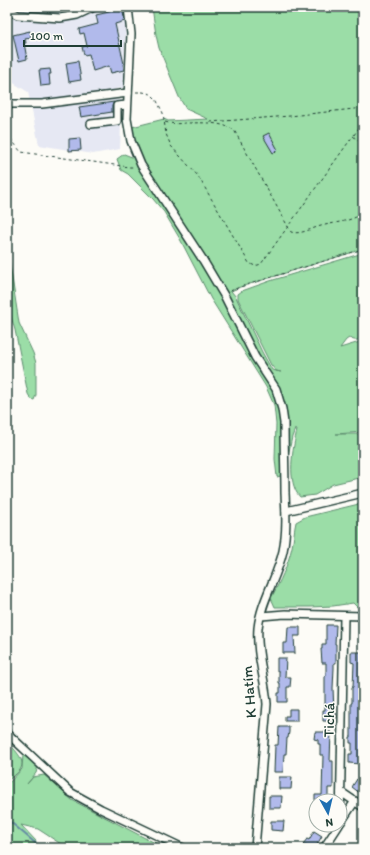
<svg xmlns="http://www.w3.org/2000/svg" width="370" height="855" viewBox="0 0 370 855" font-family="Itim,sans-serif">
<rect width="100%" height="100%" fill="#fdfcf7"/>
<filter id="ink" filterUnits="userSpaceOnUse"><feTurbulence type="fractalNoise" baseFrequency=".025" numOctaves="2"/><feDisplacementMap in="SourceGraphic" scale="8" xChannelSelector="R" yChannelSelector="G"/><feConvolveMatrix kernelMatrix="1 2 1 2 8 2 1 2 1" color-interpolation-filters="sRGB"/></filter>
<g filter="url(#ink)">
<path fill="#e6e8f3" d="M7,7h117l2,18 -3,63 -8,1 -2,3 2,8h7l-2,49 -27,5 -54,-9 -11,-53 -21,-13z"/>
<g fill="#9bdda7" stroke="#5d8d6e">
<path d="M152,7h211v242l-123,38 -9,4 5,6 26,55 10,18 9,2 -5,-1 -5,-6 -33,-66v-5l4,-3 28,-10 93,-28v87h-9l-5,-2 -3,2 -6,8 23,-7v91l-27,2h27v43l-30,7 -18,11 -15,2c-14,-15 -7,-49 -3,-67l-2,-1 -3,8 -8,38 -7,2 -2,-18 1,-35 -2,-19 -8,-18 -55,-88 -31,-60 -16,-27 -11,-13 -25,-25 -7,-4 -4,-11 7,-5 13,5 -9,-31 36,-9 4,2 40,-2 -22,-10 -7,-12 -20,-49 -3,-13z"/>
<path d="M7,245l12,78 14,30 3,10v32l-2,5 -3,-1 -3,-5 -13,-64 -8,-27z"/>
<path d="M363,503v106h-4l-6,-6 -20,3 -23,1h-35l-4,-9c9,-16 17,-33 21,-51 2,-8 2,-17 4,-25l9,-5z"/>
<path d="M7,741c6,8 20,18 13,29 -3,4 -9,8 -13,11z"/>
<path d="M23,755l15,11 -2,7 -9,11 6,-7 11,-2 28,25 73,38 21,10h-99l-29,-19 -17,-4 15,16 -1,7h-28v-63l15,-16z"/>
</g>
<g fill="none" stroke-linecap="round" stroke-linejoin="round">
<path stroke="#668da4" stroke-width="2" d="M7,819l34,29"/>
</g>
<g fill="#b1baeb" stroke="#1f3d34">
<path d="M122,9l3,12 -10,3 9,40h-1l1,6 -13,3 -2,-7 -16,5 -4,-17 -5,1 -2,-8 5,-1 -3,-13 -4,1 -1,-5 19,-5 -2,-9z"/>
<path d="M30,31l1,7 -6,1 1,4h-2l3,16 -8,2 -6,-26z"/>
<path d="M78,61l3,19 -12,2 -3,-19z"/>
<path d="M50,69l1,5h-2l1,11 -9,1 -2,-16z"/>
<path d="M114,102l-2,4v6l-31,5 -2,-10z"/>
<path d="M269,133l9,17 -5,3 -10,-17z"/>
<path d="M80,138l1,12 -12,1v-12z"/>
<path d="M326,625h10l-1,19h1v19h-2v5l-1,20 1,25h2v5h-3v3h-10v-11h2v-34h1v-13h-4l-1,-14h1v-5h4z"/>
<path d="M288,627h12v9h-6l1,17h-12v-10h4z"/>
<path d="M351,652h10l-1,18h3l-1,27h-2l2,50 -2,17 -11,-1v-9h3v-11h-2v-6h1v-34h1v-16h1l1,-24 -3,-1z"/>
<path d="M277,658h9l-1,19h6l-1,10h-3v15h-9v-9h2v-10h-1v-12h-2z"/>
<path d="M289,709h8v12h-12v-5h4z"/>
<path d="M279,727h10v5l-1,6h-1l-1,16h-2l-1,18h-9l1,-27h3z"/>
<path d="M315,732h16l-1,29h3v27h-5v13h-13v-6h7l1,-40h-3v-11h-2v-4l-4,-1z"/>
<path d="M279,777h13l-1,12h-12z"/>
<path d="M357,779l6,4v9l-2,2 -9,-7z"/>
<path d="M269,796h13l-1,12h-12z"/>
<path d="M271,821h13l-1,10 -12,-1z"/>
<path d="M314,831l8,5 -7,12h-5l-7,-4 4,-5 2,1z"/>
</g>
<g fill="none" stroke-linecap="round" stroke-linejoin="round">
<g stroke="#1f3d34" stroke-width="10">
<g id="minor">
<path d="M7,7l1,3 10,5 42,3 17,-3 17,-8"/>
<path d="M128,7l3,27 -4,85 4,22 10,24 62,95 22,37 30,60 21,32 6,20 2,14c0,24 1,47 1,70 1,19 2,39 -2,58 -6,27 -22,50 -25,77 -2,26 7,50 9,76l-12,144"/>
<path d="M7,104h35l86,-11"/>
<path d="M91,124l26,-3v-15l10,-1"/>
<path d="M286,511l77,-18"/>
<path d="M261,616l24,-2 78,2"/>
<path d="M7,733l63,59 31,17 82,39"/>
<path d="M341,792l22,15"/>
<path d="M341,822l14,-21"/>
<path d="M340,823l4,-207"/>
<path d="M324,848l15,-23"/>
</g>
</g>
<g stroke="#1f3d34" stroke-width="1" stroke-dasharray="3 3" stroke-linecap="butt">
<path d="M350,7l13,5"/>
<path d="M136,92h7l8,2 5,5 7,14 3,21 5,12 27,30 51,87 6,3 6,-2 92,-128 10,8"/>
<path d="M165,122c7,2 13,2 20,1 17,0 34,-2 49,7l57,102c10,3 21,-4 30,-6 15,-4 29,-4 42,-13"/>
<path d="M210,122l80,-6 73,-8"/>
<path d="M7,134l14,18 108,15h5"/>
<path d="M354,135l9,-13"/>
<path d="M230,291l10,-4 123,-38"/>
</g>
<use href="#minor" stroke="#fdfcf7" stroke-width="7"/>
</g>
</g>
<g text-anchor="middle" stroke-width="3" stroke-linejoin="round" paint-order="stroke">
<g font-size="15" fill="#1f3d34" stroke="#fdfcf7">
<text transform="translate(249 692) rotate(-95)" y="5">K Hatím</text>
<text transform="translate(329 720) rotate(-89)" y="5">Tichá</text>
</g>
</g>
<rect width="370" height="855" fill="none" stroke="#fdfcf7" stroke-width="24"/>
<rect x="12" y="12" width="346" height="831" fill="none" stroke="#1f3d34" stroke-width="1.5" filter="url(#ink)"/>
<g transform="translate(328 813) rotate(172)"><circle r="19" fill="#fdfcf7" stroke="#a4b0a9"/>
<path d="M0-3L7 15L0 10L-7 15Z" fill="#1f6fb2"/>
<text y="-6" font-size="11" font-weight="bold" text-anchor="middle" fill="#1f3d34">N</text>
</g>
<path d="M24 40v6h97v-6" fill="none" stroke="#1f3d34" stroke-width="2"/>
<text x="30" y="40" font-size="12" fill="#1f3d34" stroke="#fdfcf7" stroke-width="3" paint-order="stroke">100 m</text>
</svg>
